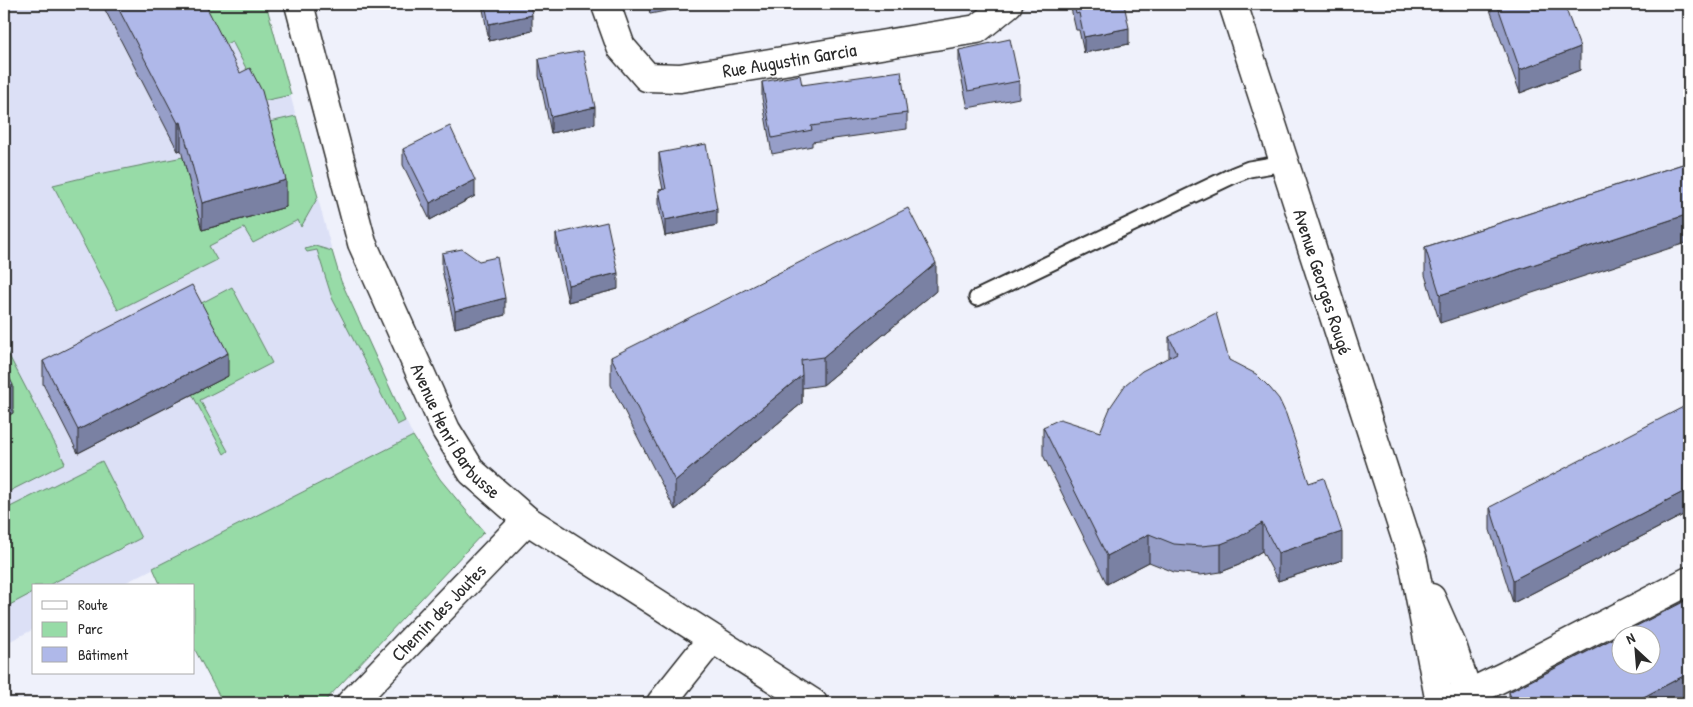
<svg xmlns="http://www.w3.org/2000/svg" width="1693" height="707" viewBox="0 0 1693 707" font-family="'Patrick Hand',sans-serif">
<rect width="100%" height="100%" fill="#eff1fb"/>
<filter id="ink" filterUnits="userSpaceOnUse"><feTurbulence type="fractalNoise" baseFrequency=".02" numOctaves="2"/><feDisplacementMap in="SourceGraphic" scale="10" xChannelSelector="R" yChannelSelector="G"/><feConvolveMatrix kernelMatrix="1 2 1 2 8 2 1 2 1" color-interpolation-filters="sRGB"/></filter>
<g filter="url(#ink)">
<path fill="#dce0f6" d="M4,4h262l66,247 9,30 72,155 -294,150h-85v43l-30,15z"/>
<g fill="#97dba7" stroke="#618369">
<path d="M191,4h75l25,91 -28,6 -31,-60 -18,9z"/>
<path d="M296,116l22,81 -17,30 -3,-7 -45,23 -9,-15 -35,18 8,14 -99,50 -65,-125 41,-10 89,-18 19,73 84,-23 -21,-84z"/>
<path d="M315,246l17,5 9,30 64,140 -8,4 -65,-127 -15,-48 -10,2 -2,-3z"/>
<path d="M232,287l40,76 -72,37 28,51 -4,3 -32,-60v-86z"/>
<path d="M4,346l61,117 -61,31v-76l9,-5 -9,-17z"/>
<path d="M413,436l27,43 44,53 -161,171h-100l-29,-55v-62h-33l-8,-18z"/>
<path d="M102,461l39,77 -94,48h-13v6l-30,16v-98z"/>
</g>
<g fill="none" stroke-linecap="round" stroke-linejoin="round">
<g stroke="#2b2b2b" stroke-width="19">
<path id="lane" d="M977,298l257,-123 15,-6 36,-6"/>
</g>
<g stroke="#2b2b2b" stroke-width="31">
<g id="street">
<path id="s1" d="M299,4l63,239 84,187 26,42 55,48 286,183"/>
<path id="s2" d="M607,4v4l14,39 26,30 33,1 297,-49 31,-25"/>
<path id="s3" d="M351,703l176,-183"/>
<path d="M661,703l51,-64"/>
<path d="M1441,703l27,-9 39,-19 182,-94"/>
</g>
</g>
<g stroke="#2b2b2b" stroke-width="31">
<g id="secondary">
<path id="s4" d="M1233,4l180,556 27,143"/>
<path d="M1431,598l22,50 18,55"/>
</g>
</g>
<use href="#lane" stroke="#fff" stroke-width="15"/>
<use href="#street" stroke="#fff" stroke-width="28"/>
<use href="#secondary" stroke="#fff" stroke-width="28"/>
</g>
<g fill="#969ec8" stroke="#2b2b2b">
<path d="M102,4h103l81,203 -84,23 -21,-80 -3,1z"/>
<path d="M482,4h48l2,27 -43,10z"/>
<path d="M648,4h54l-52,10z"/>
<path d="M1070,4h54l5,40 -45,9 -5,-23h-3z"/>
<path d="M1488,4h76l16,66 -60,23z"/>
<path d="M959,50l60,31v17l-51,10 -9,-41z"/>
<path d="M539,59l56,65 -44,9 -12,-57z"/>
<path d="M762,82l40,3 105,28v16l-95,13v4l-40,8 -10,-56z"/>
<path d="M403,149l72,47 -45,24 -27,-55z"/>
<path d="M659,153l58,72 -52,11 -6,-29v-17h4l-4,-20z"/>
<path d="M1689,162l-249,161 -15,-48v-28z"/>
<path d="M556,234l62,55 -50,13 -12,-52z"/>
<path d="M442,253l63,62 -50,13 -13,-58z"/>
<path d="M936,291l-113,94 -21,3v15l-127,107 -64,-125v-28z"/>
<path d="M1169,337l60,23 80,123 33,77 -64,21 -16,-30 -23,14 -18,7 -20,3 -27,-3 -25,-10 -42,22 -64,-129v-28l57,5 69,-75z"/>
<path d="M43,361l185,15 -150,77 -35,-69z"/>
<path d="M1490,507l199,5 -176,91 -23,-73z"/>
<path d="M1689,599v97l-14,7h-166v-11z"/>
</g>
<g fill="#7a81a3" stroke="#2b2b2b">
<path d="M357,4h11l-11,3z"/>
<path d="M532,15v16l-43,10v-17z"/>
<path d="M1129,28v16l-45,9v-16z"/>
<path d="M1580,47v23l-60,23v-23z"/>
<path d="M595,107v17l-44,9v-16z"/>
<path d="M181,122v28l-3,1v-28z"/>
<path d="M286,180v27l-84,23v-27z"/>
<path d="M475,180v16l-45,24v-17z"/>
<path d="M717,209v16l-52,11v-16z"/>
<path d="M1689,214v28l-249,81v-28z"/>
<path d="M936,263v28l-113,94v-28z"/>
<path d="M618,273v16l-50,13v-17z"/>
<path d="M505,298v17l-50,13v-17z"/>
<path d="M228,353v23l-150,77v-23z"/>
<path d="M802,375v28l-127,107v-29z"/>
<path d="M13,385v28l-9,5v-28z"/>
<path d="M1689,489v23l-176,91v-23z"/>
<path d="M1262,523v28l-23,14 -18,7v-28z"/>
<path d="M1342,532v28l-64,21v-28z"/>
<path d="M1149,534v28l-42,22v-28z"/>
<path d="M1689,673v23l-14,7h-39v-2z"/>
</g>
<g fill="#afb8e9" stroke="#2b2b2b">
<path d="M116,4h89l35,69 10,-5 12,23 24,89 -84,23 -21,-81 -3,1z"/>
<path d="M485,4h45l2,11 -43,9z"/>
<path d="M1074,4h50l5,24 -45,9 -5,-24 -3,1z"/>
<path d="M1497,4h67l16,43 -60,23z"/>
<path d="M1010,39l9,42 -51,10 -9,-41z"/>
<path d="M583,51l12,56 -44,10 -12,-58z"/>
<path d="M901,71l6,42 -96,13 1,4 -40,8 -10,-56 38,-7 2,10z"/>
<path d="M450,126l25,54 -45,23 -27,-54z"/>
<path d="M706,144l11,65 -52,11 -6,-30 7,-1 -7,-36z"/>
<path d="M1689,162v52l-249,81 -15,-48z"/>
<path d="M908,208l28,55 -113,94 -22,3 1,15 -127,106 -64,-124z"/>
<path d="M607,222l11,51 -50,12 -12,-51z"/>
<path d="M462,249l17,12 18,-4 8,41 -50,13 -13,-58z"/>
<path d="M192,285l36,68 -150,77 -35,-69z"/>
<path d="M1216,313l13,47 27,14 14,14 9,11 7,15 23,69 15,-5 18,54 -64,21 -16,-30 -23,14 -18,7 -20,2 -27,-2 -25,-10 -42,22 -64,-129 17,-8 40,13 11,-26 15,-22 16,-13 35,-18 -8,-16z"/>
<path d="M4,367l9,18 -9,5z"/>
<path d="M1689,404v85l-176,91 -23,-73z"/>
<path d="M1689,599v74l-53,28 1,2h-124l-4,-11 111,-57v29h30v-30h-29z"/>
</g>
</g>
<g text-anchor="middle" stroke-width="4" stroke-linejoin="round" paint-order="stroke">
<g font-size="19" fill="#2b2b2b" stroke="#fff">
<text dy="7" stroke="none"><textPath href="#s2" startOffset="229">Rue Augustin Garcia</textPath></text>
<text dy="7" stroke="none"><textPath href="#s4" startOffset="292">Avenue Georges Rougé</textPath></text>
<text dy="7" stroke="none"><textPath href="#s1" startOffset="458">Avenue Henri Barbusse</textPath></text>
<text dy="7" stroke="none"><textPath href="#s3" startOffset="126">Chemin des Joutes</textPath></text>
</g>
</g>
<rect width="1693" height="707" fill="none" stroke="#fff" stroke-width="20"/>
<rect x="10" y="10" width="1673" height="687" fill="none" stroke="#2b2b2b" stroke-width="2" filter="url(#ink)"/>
<rect x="32" y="584" width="162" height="90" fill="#ffffff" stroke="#aaaaaa"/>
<rect x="42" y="601" width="25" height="8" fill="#ffffff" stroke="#aaaaaa"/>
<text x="78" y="610" font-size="15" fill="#2b2b2b">Route</text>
<rect x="42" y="622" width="25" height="15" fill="#97dba7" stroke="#aaaaaa"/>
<text x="78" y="634" font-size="15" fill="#2b2b2b">Parc</text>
<rect x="42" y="647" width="25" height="15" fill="#afb8e9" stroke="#aaaaaa"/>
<text x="78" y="660" font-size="15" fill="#2b2b2b">Bâtiment</text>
<g transform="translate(1636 650) rotate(334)"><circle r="24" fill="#ffffff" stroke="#aaaaaa"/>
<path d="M0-4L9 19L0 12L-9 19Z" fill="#2b2b2b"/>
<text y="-8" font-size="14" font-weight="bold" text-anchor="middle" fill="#2b2b2b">N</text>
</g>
</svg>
